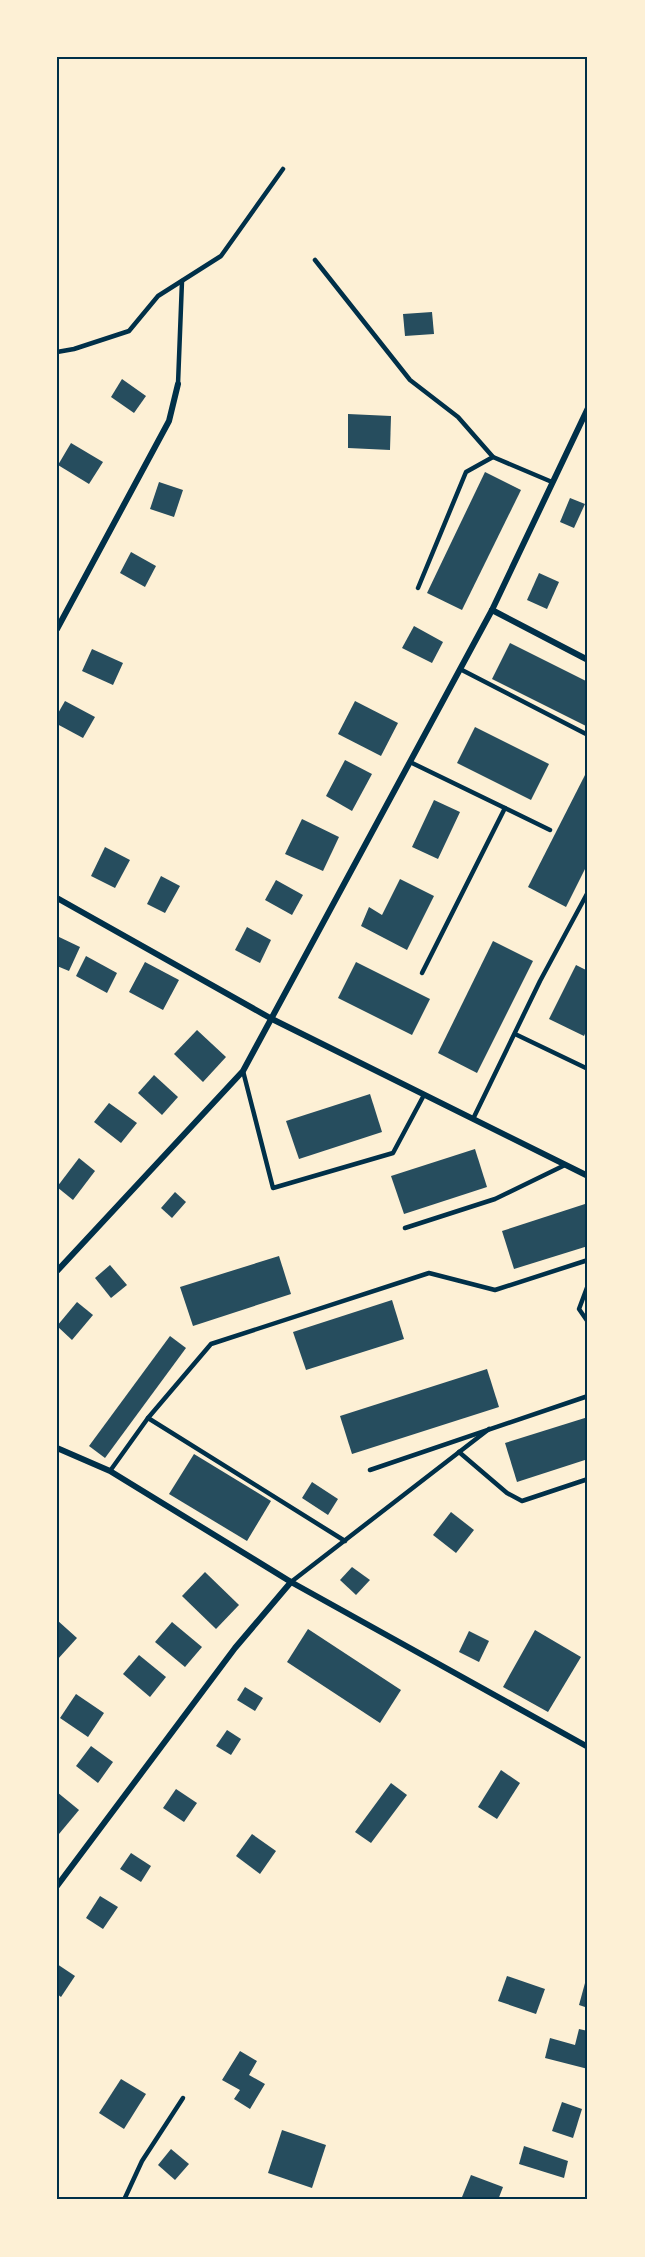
<svg xmlns="http://www.w3.org/2000/svg" width="645" height="2257" viewBox="0 0 645 2257" font-family="'PT Sans',sans-serif">
<rect width="100%" height="100%" fill="#fdf0d5"/>
<g fill="#264d5e">
<path d="M432,312l2,22 -29,2 -2,-22z"/>
<path d="M122,379l24,17 -12,17 -23,-16z"/>
<path d="M348,414l43,2 -1,34 -42,-2z"/>
<path d="M71,443l32,19 -14,22 -31,-19z"/>
<path d="M485,472l36,18 -59,120 -35,-17z"/>
<path d="M159,482l24,8 -9,27 -24,-8z"/>
<path d="M570,498l15,6 -11,24 -14,-6z"/>
<path d="M131,552l25,14 -11,21 -25,-14z"/>
<path d="M539,573l20,9 -12,27 -20,-9z"/>
<path d="M414,626l29,16 -11,21 -30,-15z"/>
<path d="M510,643l78,39v45l-96,-48z"/>
<path d="M92,649l31,14 -10,22 -31,-14z"/>
<path d="M65,701l30,16 -12,21 -26,-14v-9z"/>
<path d="M355,701l43,22 -17,33 -43,-22z"/>
<path d="M475,727l74,37 -18,36 -74,-37z"/>
<path d="M345,760l27,14 -20,37 -26,-15z"/>
<path d="M585,775l3,1v87l-22,44 -38,-20z"/>
<path d="M434,800l26,12 -22,47 -26,-12z"/>
<path d="M302,819l37,18 -16,34 -38,-17z"/>
<path d="M105,847l25,13 -15,28 -24,-12z"/>
<path d="M161,876l19,10 -15,27 -18,-9z"/>
<path d="M400,879l34,17 -27,54 -46,-24 8,-19 13,8z"/>
<path d="M276,880l27,15 -11,20 -27,-15z"/>
<path d="M247,927l24,13 -11,23 -25,-13z"/>
<path d="M57,936l23,11 -11,24 -12,-5z"/>
<path d="M493,941l40,20 -56,112 -39,-20z"/>
<path d="M86,956l31,17 -10,20 -31,-17z"/>
<path d="M145,962l34,18 -16,30 -34,-18z"/>
<path d="M356,962l74,37 -18,36 -74,-37z"/>
<path d="M576,965l12,6v56l-4,9 -35,-17z"/>
<path d="M197,1030l29,27 -23,25 -29,-28z"/>
<path d="M154,1075l24,22 -16,18 -24,-22z"/>
<path d="M370,1094l12,38 -83,27 -13,-38z"/>
<path d="M109,1103l28,20 -16,20 -27,-21z"/>
<path d="M475,1149l12,38 -83,27 -13,-38z"/>
<path d="M79,1158l16,13 -22,29 -16,-13z"/>
<path d="M175,1192l11,10 -14,16 -11,-10z"/>
<path d="M585,1204l3,10v32l-74,23 -12,-38z"/>
<path d="M279,1256l12,38 -98,32 -13,-39z"/>
<path d="M110,1265l17,20 -16,13 -16,-20z"/>
<path d="M392,1300l12,39 -98,31 -13,-38z"/>
<path d="M77,1302l16,13 -21,25 -15,-14z"/>
<path d="M170,1336l16,12 -81,110 -16,-12z"/>
<path d="M487,1369l12,38 -147,47 -12,-38z"/>
<path d="M588,1417v42l-71,23 -12,-39z"/>
<path d="M194,1454l77,47 -24,40 -78,-47z"/>
<path d="M312,1482l26,17 -10,16 -26,-17z"/>
<path d="M451,1512l23,18 -18,23 -23,-18z"/>
<path d="M352,1567l18,13 -14,15 -16,-15z"/>
<path d="M205,1572l34,33 -23,24 -34,-33z"/>
<path d="M57,1620l20,18 -20,22z"/>
<path d="M172,1622l30,25 -17,20 -30,-25z"/>
<path d="M308,1629l93,61 -21,33 -93,-61z"/>
<path d="M535,1630l46,27 -33,55 -45,-25z"/>
<path d="M469,1631l20,10 -10,21 -20,-10z"/>
<path d="M139,1655l27,22 -16,20 -27,-23z"/>
<path d="M245,1687l18,11 -8,13 -18,-11z"/>
<path d="M76,1694l28,19 -16,24 -28,-19z"/>
<path d="M227,1730l14,9 -10,16 -15,-9z"/>
<path d="M91,1746l22,16 -15,21 -22,-17z"/>
<path d="M501,1770l19,13 -23,36 -19,-12z"/>
<path d="M391,1783l16,12 -36,48 -16,-11z"/>
<path d="M176,1789l21,14 -13,19 -21,-14z"/>
<path d="M57,1792l22,18 -20,24 -2,-2z"/>
<path d="M252,1834l24,17 -16,23 -24,-18z"/>
<path d="M131,1853l20,13 -10,16 -21,-13z"/>
<path d="M100,1896l18,11 -15,22 -17,-11z"/>
<path d="M57,1964l18,12 -14,21 -4,-3z"/>
<path d="M507,1976l38,13 -9,25 -38,-13z"/>
<path d="M585,1983l3,1v24l-9,-3z"/>
<path d="M579,2029l9,2v38l-43,-11 5,-20 25,7z"/>
<path d="M240,2051l17,10 -8,14 16,9 -15,25 -16,-10 6,-9 -18,-10z"/>
<path d="M121,2079l25,15 -22,35 -25,-16z"/>
<path d="M562,2102l20,7 -9,29 -21,-7z"/>
<path d="M282,2130l44,15 -14,43 -44,-15z"/>
<path d="M524,2146l44,15 -4,17 -45,-14z"/>
<path d="M171,2149l18,15 -14,16 -17,-15z"/>
<path d="M471,2175l32,12 -5,13h-28l-8,-3z"/>
</g>
<g fill="none" stroke-linecap="round" stroke-linejoin="round">
<g stroke="#003049" stroke-width="4.5">
<path d="M315,260l95,120 48,37 35,40 59,25"/>
<path d="M57,352l17,-3 55,-18 29,-35 63,-40 62,-87"/>
<path d="M178,384l4,-103"/>
<path d="M418,588l48,-116 27,-15"/>
<path d="M460,669l128,66"/>
<path d="M410,762l140,68"/>
<path d="M422,973l83,-165"/>
<path d="M515,1034l73,35"/>
<path d="M243,1071l30,117 120,-35 31,-58"/>
<path d="M473,1119l67,-138 48,-89"/>
<path d="M405,1228l90,-29 70,-34"/>
<path d="M588,1285l-9,24 9,13"/>
<path d="M148,1418l197,123"/>
<path d="M459,1452l48,41 15,8 66,-22"/>
<path d="M370,1470l218,-74"/>
<path d="M110,1471l38,-53 63,-74 218,-71 66,17 93,-30"/>
<path d="M291,1582l198,-153"/>
<path d="M124,2200l18,-39 41,-63"/>
</g>
<g stroke="#003049" stroke-width="6">
<path d="M492,610l96,50"/>
<path d="M57,629l112,-208 9,-37"/>
<path d="M57,898l215,121 316,157"/>
<path d="M57,1271l186,-200 249,-461 96,-202"/>
<path d="M57,1448l53,23 181,111 297,165"/>
<path d="M57,1886l178,-238 56,-66"/>
</g>
</g>
<rect width="645" height="2257" fill="none" stroke="#fdf0d5" stroke-width="117"/>
<rect x="58" y="58" width="528" height="2140" fill="none" stroke="#003049" stroke-width="2"/>
</svg>
